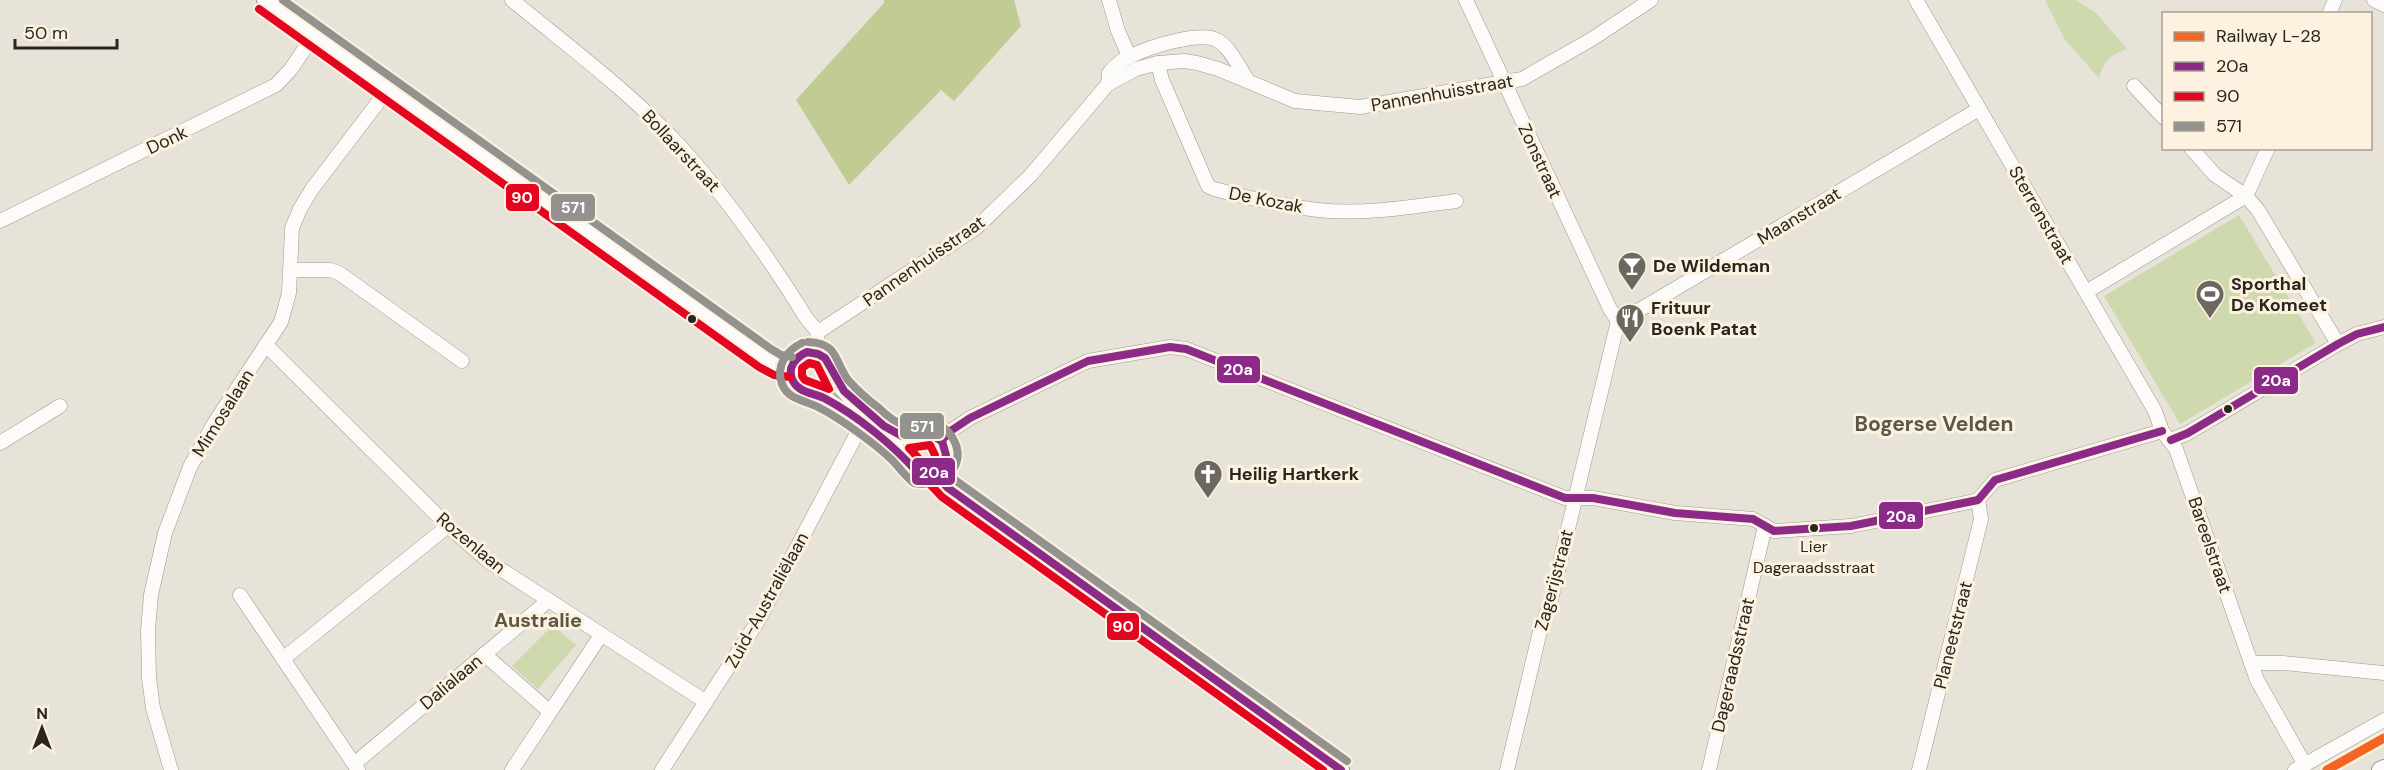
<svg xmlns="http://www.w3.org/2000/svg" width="2384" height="770" viewBox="0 0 2384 770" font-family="'DM Sans',sans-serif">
<rect width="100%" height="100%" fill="#e8e3d8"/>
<g fill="#cfd9ae">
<path d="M2045,0h31l20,13 31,36c-17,6 -23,12 -28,29l-34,-38z"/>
<path d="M2239,215l77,128 -136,81 -76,-128z"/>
<path d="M553,625l23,20 -38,44 -26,-23z"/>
</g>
<path fill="#c0cc93" d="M884,0h130l7,26 -67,75 -13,-11 -92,95 -53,-85 88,-97z"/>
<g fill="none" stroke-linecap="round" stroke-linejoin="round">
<g stroke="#9c988f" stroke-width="15">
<g id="minor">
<path d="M512,0c57,47 118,92 168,146 48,53 89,112 127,173l11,13"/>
<path d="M1109,0l9,31 11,25"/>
<path d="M1466,0l144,309 8,12"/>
<path d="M1916,0l239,411 7,20 14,18 81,231 48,85"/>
<path d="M2374,0l10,5"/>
<path d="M2329,14l6,-14"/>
<path d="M1158,63l4,17 46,106 6,3c34,9 69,17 104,21 46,5 93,-3 138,-9"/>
<path d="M1108,84l1,-11c6,-7 13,-14 22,-17 18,-9 68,-25 86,-16 13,7 23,29 31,41"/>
<path d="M2134,86l30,32"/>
<path d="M2191,148l24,27 31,21 12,14 80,134"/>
<path d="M0,221l276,-136 15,-16 23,-34"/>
<path d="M292,270h38l9,3 123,88"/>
<path d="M2086,292l160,-96 22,-48"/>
<path d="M1618,321l8,-3 353,-209"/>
<path d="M266,345l182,181 40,35 218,141"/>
<path d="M815,352l3,-20 158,-104 54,-52 78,-92 28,-15 22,-6 26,-2 13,2 21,6 77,32 65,6 162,-28 70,-40 59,-39"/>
<path d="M2171,440l17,-7 150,-89 19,-10 27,-7"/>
<path d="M941,441l11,-11 18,-12 118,-57 82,-14 16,2 379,149h28l82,15 78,6 21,12 77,-5 114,-23 13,-3 17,-20 167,-49"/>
<path d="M0,443l60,-37"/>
<path d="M240,595l118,175"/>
<path d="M484,654l66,58"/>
<path d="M283,659l165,-133"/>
<path d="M2251,663h32l101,10"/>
<path d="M354,764l195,-164"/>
<path d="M171,770l-18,-62 -4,-30 -1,-48 3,-35 14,-62 25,-66 25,-45 66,-100 8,-29 3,-65 8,-19 12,-20 77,-101"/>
<path d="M512,770l89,-135"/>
<path d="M662,770l96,-149 104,-197"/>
<path d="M1507,770l34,-143 9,-23 68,-283"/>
<path d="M1709,770l56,-244"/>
<path d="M1919,770l62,-251 -3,-19"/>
<path d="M2295,770l89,-50"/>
</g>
</g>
<g stroke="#9c988f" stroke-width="18">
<g id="tertiary">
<path d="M265,0l500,358 12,7 14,2"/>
<path d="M807,352c19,0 20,9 27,24 5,11 15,20 24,28 13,12 28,26 44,32 11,4 21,-4 32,-1 13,5 16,24 6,34 -7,6 -14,5 -22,4l-20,-22 -20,-16 -54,-37 -25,-9 -7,-9c-3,-14 1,-22 15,-28z"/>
<path d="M934,473l14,15 393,282"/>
<path d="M2380,770l4,-2"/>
</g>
</g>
<use href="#minor" stroke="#fcfbf9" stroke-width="14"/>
<use href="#tertiary" stroke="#fcfbf9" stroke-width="16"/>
<g stroke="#fcf2df" stroke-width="12">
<g id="bus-1">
<path d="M807,352l11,2 7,4 19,33 40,35 18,10 28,-2 12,7 4,14 -3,10 -11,8h-14c-25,-28 -60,-57 -94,-75 -10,-5 -25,-5 -31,-17 -7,-13 3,-24 14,-29z"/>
<path d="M2171,440l17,-7 150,-89 19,-10 27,-7"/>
<path d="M941,441l11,-11 18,-12 118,-57 82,-14 16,2 379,149h28l82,15 78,6 21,12 77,-5 127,-26 17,-20 167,-49"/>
<path d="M934,473l14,15 393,282"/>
</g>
</g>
<g stroke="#fcf2df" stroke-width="12">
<g id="bus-2">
<path d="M259,9l500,358 15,8 16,2"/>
<path d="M809,363l8,2 12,24 -24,-9 -3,-4v-8z"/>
<path d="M930,445l5,10 -2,6 -10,2 -14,-15z"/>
<path d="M926,480l16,17 381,273"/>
</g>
</g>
<g stroke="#fcf2df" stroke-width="12">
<g id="bus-3">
<path d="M283,0l488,349 10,6 11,2"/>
<path d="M802,343c-15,7 -27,23 -20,41 7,17 24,16 38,24 21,11 54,35 71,51 8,8 14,17 23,24 28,6 56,-18 38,-46 -15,-23 -29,-6 -46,-11 -10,-3 -20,-11 -27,-18 -11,-8 -22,-18 -31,-28 -14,-20 -10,-37 -40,-38"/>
<path d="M942,466l13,14 392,281"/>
</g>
</g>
<use href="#bus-1" stroke="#8c2b87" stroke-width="8"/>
<use href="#bus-2" stroke="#e40521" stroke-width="8"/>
<use href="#bus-3" stroke="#94928f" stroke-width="8"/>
<g stroke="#fcf2df" stroke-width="14">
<path id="rail-1" d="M2327,770l57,-32"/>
</g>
<use href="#rail-1" stroke="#f26522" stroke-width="9"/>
</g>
<defs>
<g id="bar-pin" transform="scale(1.5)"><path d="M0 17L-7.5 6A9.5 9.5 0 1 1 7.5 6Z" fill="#6c6860" stroke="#fcf2df"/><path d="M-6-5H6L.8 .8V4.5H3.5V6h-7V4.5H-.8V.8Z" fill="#fff"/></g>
<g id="stadium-pin" transform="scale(1.5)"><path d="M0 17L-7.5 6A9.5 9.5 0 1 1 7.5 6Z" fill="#6c6860" stroke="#fcf2df"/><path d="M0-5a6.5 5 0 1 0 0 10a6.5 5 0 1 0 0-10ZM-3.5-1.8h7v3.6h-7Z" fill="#fff"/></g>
<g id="restaurant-pin" transform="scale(1.5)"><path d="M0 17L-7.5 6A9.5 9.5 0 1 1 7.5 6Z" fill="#6c6860" stroke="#fcf2df"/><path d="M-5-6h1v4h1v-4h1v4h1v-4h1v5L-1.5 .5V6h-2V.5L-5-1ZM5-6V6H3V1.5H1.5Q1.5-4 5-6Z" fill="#fff"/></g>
<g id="church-pin" transform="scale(1.5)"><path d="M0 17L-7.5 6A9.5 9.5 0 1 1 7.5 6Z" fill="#6c6860" stroke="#fcf2df"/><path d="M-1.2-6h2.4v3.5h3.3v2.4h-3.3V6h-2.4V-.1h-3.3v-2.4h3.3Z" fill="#fff"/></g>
</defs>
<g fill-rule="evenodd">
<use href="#bar-pin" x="1632" y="266"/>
<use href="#stadium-pin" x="2210" y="294"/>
<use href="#restaurant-pin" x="1630" y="318"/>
<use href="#church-pin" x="1208" y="474"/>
</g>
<g fill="#29261f" stroke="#fcf2df" stroke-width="2">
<circle cx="692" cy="319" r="5"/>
<circle cx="2228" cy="409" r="5"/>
<circle cx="1814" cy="528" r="5"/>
</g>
<g text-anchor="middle" stroke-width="6" stroke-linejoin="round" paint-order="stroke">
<g font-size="16" fill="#29261f" stroke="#fcf2df">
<text x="1814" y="552">Lier<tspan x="1814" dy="21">Dageraadsstraat</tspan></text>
</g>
<g font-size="18" fill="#29261f" stroke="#fcf2df">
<text transform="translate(1442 93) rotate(-10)" y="6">Pannenhuisstraat</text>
<text transform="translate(167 140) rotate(-25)" y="6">Donk</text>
<text transform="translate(681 151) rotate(47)" y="6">Bollaarstraat</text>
<text transform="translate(1540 161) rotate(65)" y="6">Zonstraat</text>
<text transform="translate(1266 200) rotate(11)" y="6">De Kozak</text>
<text transform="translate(2041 215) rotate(60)" y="6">Sterrenstraat</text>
<text transform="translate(1799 216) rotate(-31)" y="6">Maanstraat</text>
<text transform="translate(924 261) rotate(-35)" y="6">Pannenhuisstraat</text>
<text transform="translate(223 413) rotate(-58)" y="6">Mimosalaan</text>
<text transform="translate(471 543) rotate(40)" y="6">Rozenlaan</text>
<text transform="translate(2210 545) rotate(71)" y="6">Bareelstraat</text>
<text transform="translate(1554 580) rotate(-75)" y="6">Zagerijstraat</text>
<text transform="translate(767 600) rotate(-61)" y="6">Zuid-Australiëlaan</text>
<text transform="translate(1953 635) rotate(-76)" y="6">Planeetstraat</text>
<text transform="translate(1733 665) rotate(-77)" y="6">Dageraadsstraat</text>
<text transform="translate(451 682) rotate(-40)" y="6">Dalialaan</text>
</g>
<g font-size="18" font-weight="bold" fill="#29261f" stroke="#fcf2df" text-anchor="start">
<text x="1653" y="272">De Wildeman</text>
<text x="2231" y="290">Sporthal<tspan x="2231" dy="21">De Komeet</tspan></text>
<text x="1651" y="314">Frituur<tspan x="1651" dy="21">Boenk Patat</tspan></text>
<text x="1229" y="480">Heilig Hartkerk</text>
</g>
<g font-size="20" font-weight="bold" fill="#5d5645" stroke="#fcf2df">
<text x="538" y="627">Australie</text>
</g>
<g font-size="21" font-weight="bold" fill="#5d5645" stroke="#fcf2df">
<text x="1934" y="431">Bogerse Velden</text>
</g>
</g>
<g stroke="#fcf2df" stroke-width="2">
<rect x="505" y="183" width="35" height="29" rx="6" fill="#e40521"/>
<rect x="550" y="193" width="46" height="29" rx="6" fill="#94928f"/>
<rect x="1216" y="355" width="45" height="29" rx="6" fill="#8c2b87"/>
<rect x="2253" y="366" width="46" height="29" rx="6" fill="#8c2b87"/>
<rect x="899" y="412" width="46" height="28" rx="6" fill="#94928f"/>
<rect x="911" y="457" width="45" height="29" rx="6" fill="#8c2b87"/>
<rect x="1878" y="501" width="46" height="29" rx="6" fill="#8c2b87"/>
<rect x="1106" y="612" width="34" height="29" rx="6" fill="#e40521"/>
</g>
<g font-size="16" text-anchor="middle" font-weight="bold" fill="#fff">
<text x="522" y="203">90</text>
<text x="573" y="213">571</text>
<text x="1238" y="375">20a</text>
<text x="2276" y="386">20a</text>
<text x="922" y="432">571</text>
<text x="934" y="478">20a</text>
<text x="1901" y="522">20a</text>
<text x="1123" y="632">90</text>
</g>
<rect x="2162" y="12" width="210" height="138" fill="#fcf2df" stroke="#a8a092" stroke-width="1.5"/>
<rect x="2174" y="32" width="30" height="9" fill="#f26522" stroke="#a8a092" stroke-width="1.5"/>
<text x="2216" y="42" font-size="18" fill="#29261f">Railway L-28</text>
<rect x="2174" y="62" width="30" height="9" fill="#8c2b87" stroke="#a8a092" stroke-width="1.5"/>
<text x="2216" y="72" font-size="18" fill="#29261f">20a</text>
<rect x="2174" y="92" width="30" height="9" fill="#e40521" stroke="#a8a092" stroke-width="1.5"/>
<text x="2216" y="102" font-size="18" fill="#29261f">90</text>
<rect x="2174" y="122" width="30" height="9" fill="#94928f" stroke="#a8a092" stroke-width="1.5"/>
<text x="2216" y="132" font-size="18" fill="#29261f">571</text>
<g transform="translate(42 728)" stroke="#fcf2df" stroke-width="4.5" paint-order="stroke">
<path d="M0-4.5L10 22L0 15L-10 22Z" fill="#29261f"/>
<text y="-9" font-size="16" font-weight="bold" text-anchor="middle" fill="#29261f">N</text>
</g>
<path d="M15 39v9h102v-9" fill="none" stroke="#29261f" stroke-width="3"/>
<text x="24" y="39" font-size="18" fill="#29261f" stroke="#fcf2df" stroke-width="4.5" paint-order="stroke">50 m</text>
</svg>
